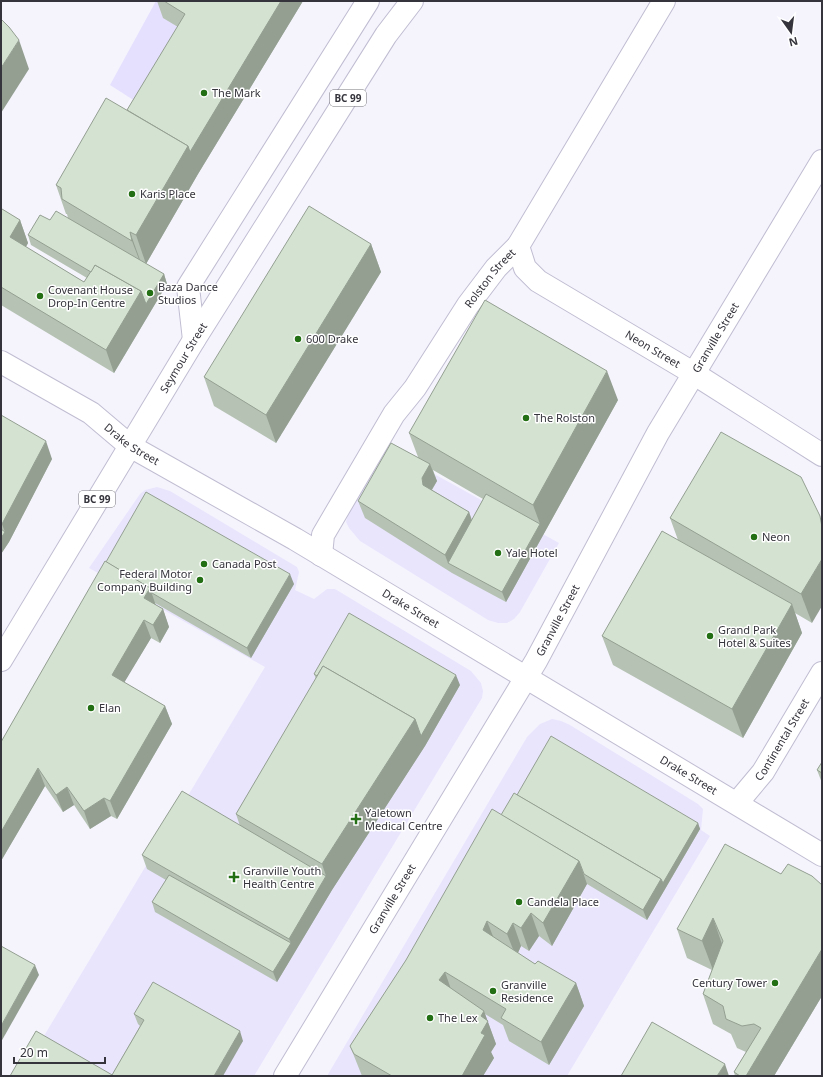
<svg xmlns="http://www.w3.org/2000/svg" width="823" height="1077" viewBox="0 0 823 1077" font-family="'Noto Sans',sans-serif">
<rect width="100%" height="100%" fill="#f5f4fd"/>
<g fill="#e9e5fd">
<path d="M389,449l170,94 -39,69 -6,7 -7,4h-9l-10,-3 -128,-79 -11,-13 -3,-6 3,-11 35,-59z"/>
<path d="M157,487l13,4 127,76 2,5 -4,18 19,9 13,-10h8l136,82 10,12 2,8 -1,7 -228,378h-234l245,-409 -176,-99 51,-74 5,-4z"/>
<path d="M552,719l9,2 9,4 128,79 5,5 -2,21 9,6 -143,240h-240l200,-339 13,-13z"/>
</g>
<path fill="#e5e0fe" d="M156,1h15l23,36 -45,73 -39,-25z"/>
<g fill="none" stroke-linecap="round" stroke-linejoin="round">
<g stroke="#c1bdd2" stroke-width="24">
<g id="minor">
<path id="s1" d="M518,246l7,22 13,13 155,92 129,82"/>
<path id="s2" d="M321,555l2,-20 71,-121 21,-26 53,-83 28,-37 22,-22 146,-245"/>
<path id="s3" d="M737,803l26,-31 59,-99"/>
</g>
</g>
<g stroke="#c1bdd2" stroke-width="24">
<g id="tertiary">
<path id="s4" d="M1,362l90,51 39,33 165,93 527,316"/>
</g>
</g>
<g stroke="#c1bdd2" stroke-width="24">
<g id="secondary">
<path id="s5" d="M285,1076l251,-415 122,-228 164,-272"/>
</g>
</g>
<g stroke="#c1bdd2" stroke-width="24">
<g id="trunk">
<path d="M194,340l-6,-53 180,-286"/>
<path id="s6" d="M1,660l193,-320 192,-305 26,-34"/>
</g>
</g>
<use href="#minor" stroke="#fff" stroke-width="22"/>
<use href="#tertiary" stroke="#fff" stroke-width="22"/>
<use href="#secondary" stroke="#fff" stroke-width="22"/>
<use href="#trunk" stroke="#fff" stroke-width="22"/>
</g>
<g fill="#b6c3b4" fill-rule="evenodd">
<path d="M157,1h146l-105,173 -52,90 18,10 3,10 -53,89 -113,-68v-95l19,10 8,23 -2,4 58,35 3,-4 -56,-33 -3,-10 22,-15 18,-2 -1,-4h-1l-10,-29 71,-75 51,-83 -15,-9z"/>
<path d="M371,244l10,28 -105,171 -62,-37 -10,-29z"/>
<path d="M618,400l-112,202 -54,-29 -87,-55 -7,-17 60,-44 -9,-24zM433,470l50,29 -11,21 -3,-8 -37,-22 5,-9z"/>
<path d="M1,415l51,44 -43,83 -8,12z"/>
<path d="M801,477l11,146 -17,-10 7,20 -59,105 -130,-73 -11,-29 76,-96 -8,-22z"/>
<path d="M106,562l188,22 -43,74 -96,-55 1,2 7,4 6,18 -9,16 -9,-5 -27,44 41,24 7,18 -55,95 -6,-3 -21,13 -16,-24 -11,7 -18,-26 -44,75v-119z"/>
<path d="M314,674l146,11 -35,61 -93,144 -55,92 -122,-70 -3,-10 14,-22 -19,-11 -5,-14 98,-29 -4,-12 80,-135z"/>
<path d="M822,762v21l-5,-13z"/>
<path d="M517,795l181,28 2,6 -53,91 -60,-36 -35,62 -13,-10 -10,15 -8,-5 -3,7 17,11 41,19 8,23 -35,59 -40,-24 -6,-16 -18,-11 11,30 -5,8 3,6 -11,18h-121l-12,-30 151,-231z"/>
<path d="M781,874l41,11v111l-48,80h-39l-1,-4 12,-20 -9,-4 -6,-14 -18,-10 -10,-30 9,-24 -25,-12 -10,-29z"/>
<path d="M134,1014l109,27 -131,34 28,-49 -2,-2z"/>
</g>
<g fill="#949f92">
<path d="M281,1h22l-105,173 -52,90 -10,-29 52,-89z"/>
<path d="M19,40l10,29 -28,44v-45z"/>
<path d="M20,220l8,23 -10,17 -8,-23z"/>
<path d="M130,232l10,28 3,10 -11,-29z"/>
<path d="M371,244l10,28 -105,171 -10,-28z"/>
<path d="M164,274l3,10 -53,89 -8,-23 35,-59z"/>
<path d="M607,371l11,29 -112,202 -4,-10 38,-68 -7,-19z"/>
<path d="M46,441l6,18 -43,83 -8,12v-16l4,-6 -3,-8z"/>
<path d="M430,464l7,17 -9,15 -5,-11 -1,-7z"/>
<path d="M469,512l6,18 -27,33 -3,-8z"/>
<path d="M822,559v47l-10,17 -11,-29z"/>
<path d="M290,574l4,10 -43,74 -4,-10z"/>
<path d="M150,588l6,18 -12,-8z"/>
<path d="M792,604l10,29 -59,105 -11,-29z"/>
<path d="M163,609l6,18 -9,16 -7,-18z"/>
<path d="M144,620l7,18 -33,55 -6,-18z"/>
<path d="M456,675l4,10 -35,61 -93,144 -55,92 -4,-10 18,-29 -2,-4 37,-63 -4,-12 93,-145z"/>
<path d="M165,706l7,18 -55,95 -7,-18z"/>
<path d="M38,768l7,18 -44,75v-29z"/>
<path d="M67,787l7,18 -11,7 -7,-17z"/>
<path d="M104,798l7,18 -21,13 -6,-18z"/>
<path d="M698,823l2,6 -53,91 -4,-10 18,-31z"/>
<path d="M579,861l8,23 -35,62 -9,-23z"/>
<path d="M531,913l8,23 -10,15 -8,-23z"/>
<path d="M713,918l10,29 -10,23 -11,-29z"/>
<path d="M487,921l9,23 -13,-14z"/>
<path d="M513,923l8,23 -5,11 -9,-23z"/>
<path d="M822,949v47l-48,80h-28z"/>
<path d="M35,965l4,10 -38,67v-16z"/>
<path d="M445,972l8,23 -14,-15z"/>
<path d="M576,983l8,23 -35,59 -8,-23z"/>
<path d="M484,1011l12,33 -5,8 3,6 -11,18h-21l19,-43v-17z"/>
<path d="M240,1031l3,10 -20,35h-9z"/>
<path d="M725,1064l4,12h-12z"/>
</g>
<g fill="#d4e3d1" stroke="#949f92">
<path d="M164,1h117l-91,151 -2,-6 -61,-36 58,-96z"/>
<path d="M1,19l8,8 10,13 -18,28z"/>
<path d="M106,98l82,48 -52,89 -6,-3 2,9 -70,-42 -1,-11 -5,-3z"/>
<path d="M309,206l62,38 -105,171 -62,-38z"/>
<path d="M2,209l18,11 -10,17 74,45 11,-17 46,26 -35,59 -105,-63v-77z"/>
<path d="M56,211l108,63 -18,30 -5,-13 -46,-26 -4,7 -63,-37 12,-20 10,5z"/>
<path d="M485,300l122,71 -74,134 -124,-72z"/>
<path d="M1,415l45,26 -44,83 -1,-1z"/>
<path d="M721,432l80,45 19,39 2,11v32l-21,35 -131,-76z"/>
<path d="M391,443l39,21 -8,14 1,7 46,27 -24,43 -87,-54z"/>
<path d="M146,492l144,82 -43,74 -95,-55 -2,-5 -44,-26z"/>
<path d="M486,494l54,30 -38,68 -54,-29z"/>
<path d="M1,529l4,3 -4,6z"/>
<path d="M662,531l130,73 -60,105 -130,-73z"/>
<path d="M105,561l45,27 -6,10 19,11 -10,16 -9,-5 -32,55 53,31 -55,95 -6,-3 -20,13 -17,-24 -11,8 -18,-27 -37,64v-90z"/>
<path d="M349,613l107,62 -35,61 -6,-17 -92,-53 -6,10 -3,-2z"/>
<path d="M323,666l92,53 -93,145 -86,-50z"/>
<path d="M551,736l147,87 -35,60 -2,-4 -144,-84z"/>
<path d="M822,762v11l-5,-3z"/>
<path d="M182,791l144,85 -37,63 -147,-84z"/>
<path d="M514,793l147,86 -18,31 -59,-36 -5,-13 -78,-46z"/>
<path d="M492,809l87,52 -36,62 -12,-10 -10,15 -8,-5 -6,11 -20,-13 -4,9 52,34 3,-3 38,22 -35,59 -40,-24 5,-9 -61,-37 -6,8 45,31 -3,5 7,5 -7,12 4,2 -23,41h-70l-38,-22 -4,-8 56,-86z"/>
<path d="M725,844l56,30 7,-10 24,12 10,9v64l-76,127h-6l-6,-4 27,-44 -7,-4 -12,2 -16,-7 -3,-13 -20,-12 20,-53 -10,-23 -11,23 -25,-12z"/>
<path d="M169,875l122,68 -18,29 -121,-70z"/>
<path d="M1,946l34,19 -34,61z"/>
<path d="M153,982l87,49 -26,45h-100l-2,-1 32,-55 -10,-6z"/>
<path d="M652,1022l73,42 -8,12h-96z"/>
<path d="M36,1031l78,45h-104z"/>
</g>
<g fill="#237014" stroke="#fff" stroke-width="1.5">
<circle cx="204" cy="93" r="4"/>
<circle cx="132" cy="194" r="4"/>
<circle cx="150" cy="293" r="4"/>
<circle cx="40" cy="296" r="4"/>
<circle cx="298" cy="339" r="4"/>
<circle cx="526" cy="418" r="4"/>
<circle cx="754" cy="537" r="4"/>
<circle cx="498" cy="553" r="4"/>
<circle cx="204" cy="564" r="4"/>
<circle cx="200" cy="580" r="4"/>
<circle cx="710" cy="636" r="4"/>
<circle cx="91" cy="708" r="4"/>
<path d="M354 813h4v4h4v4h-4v4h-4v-4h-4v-4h4z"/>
<path d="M232 871h4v4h4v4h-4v4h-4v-4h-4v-4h4z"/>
<circle cx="519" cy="902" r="4"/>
<circle cx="775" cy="983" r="4"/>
<circle cx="493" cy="991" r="4"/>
<circle cx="430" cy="1018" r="4"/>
</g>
<g text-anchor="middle" stroke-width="3" stroke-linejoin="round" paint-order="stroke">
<g fill="#fff" stroke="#727176" stroke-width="1">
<rect x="330" y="90" width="36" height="16" rx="3"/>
<rect x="79" y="491" width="36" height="16" rx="3"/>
</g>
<g font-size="10" font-weight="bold" fill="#35343c">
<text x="348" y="102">BC 99</text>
<text x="97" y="503">BC 99</text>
</g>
<g font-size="11" fill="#35343c" stroke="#fff" text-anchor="start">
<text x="212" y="97">The Mark</text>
<text x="140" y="198">Karis Place</text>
<text x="158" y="291">Baza Dance<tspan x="158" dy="13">Studios</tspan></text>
<text x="48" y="294">Covenant House<tspan x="48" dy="13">Drop-In Centre</tspan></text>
<text x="306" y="343">600 Drake</text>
<text x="534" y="422">The Rolston</text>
<text x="762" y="541">Neon</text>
<text x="506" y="557">Yale Hotel</text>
<text x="212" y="568">Canada Post</text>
<text x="192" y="578" text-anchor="end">Federal Motor<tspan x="192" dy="13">Company Building</tspan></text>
<text x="718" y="634">Grand Park<tspan x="718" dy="13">Hotel &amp; Suites</tspan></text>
<text x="99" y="712">Elan</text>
<text x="365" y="817">Yaletown<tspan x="365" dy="13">Medical Centre</tspan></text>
<text x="243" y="875">Granville Youth<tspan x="243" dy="13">Health Centre</tspan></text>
<text x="527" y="906">Candela Place</text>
<text x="767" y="987" text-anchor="end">Century Tower</text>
<text x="501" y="989">Granville<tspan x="501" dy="13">Residence</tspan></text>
<text x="438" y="1022">The Lex</text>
</g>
<g font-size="11" fill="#35343c" stroke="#fff">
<text dy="4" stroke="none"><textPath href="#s2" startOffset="327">Rolston Street</textPath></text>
<text dy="4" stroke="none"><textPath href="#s5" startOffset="855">Granville Street</textPath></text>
<text dy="4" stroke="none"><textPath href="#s1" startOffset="175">Neon Street</textPath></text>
<text dy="4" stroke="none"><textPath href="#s6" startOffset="353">Seymour Street</textPath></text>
<text dy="4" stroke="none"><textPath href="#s4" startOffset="155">Drake Street</textPath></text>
<text dy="4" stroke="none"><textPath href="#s4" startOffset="479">Drake Street</textPath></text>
<text dy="4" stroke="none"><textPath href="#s5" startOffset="531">Granville Street</textPath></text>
<text dy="4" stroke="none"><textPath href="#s3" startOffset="78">Continental Street</textPath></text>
<text dy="4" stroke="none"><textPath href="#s4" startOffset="803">Drake Street</textPath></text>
<text dy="4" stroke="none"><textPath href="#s5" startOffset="207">Granville Street</textPath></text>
</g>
</g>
<rect width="823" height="1077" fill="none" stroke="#35343c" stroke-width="4"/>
<g transform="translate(791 32) rotate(166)" stroke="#ffffff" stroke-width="3" paint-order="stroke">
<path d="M0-3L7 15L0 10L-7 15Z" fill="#35343c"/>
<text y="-6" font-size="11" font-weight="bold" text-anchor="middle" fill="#35343c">N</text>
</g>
<path d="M14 1057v6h91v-6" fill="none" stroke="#35343c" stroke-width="2"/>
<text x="20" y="1057" font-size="12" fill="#35343c" stroke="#ffffff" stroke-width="3" paint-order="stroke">20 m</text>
</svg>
